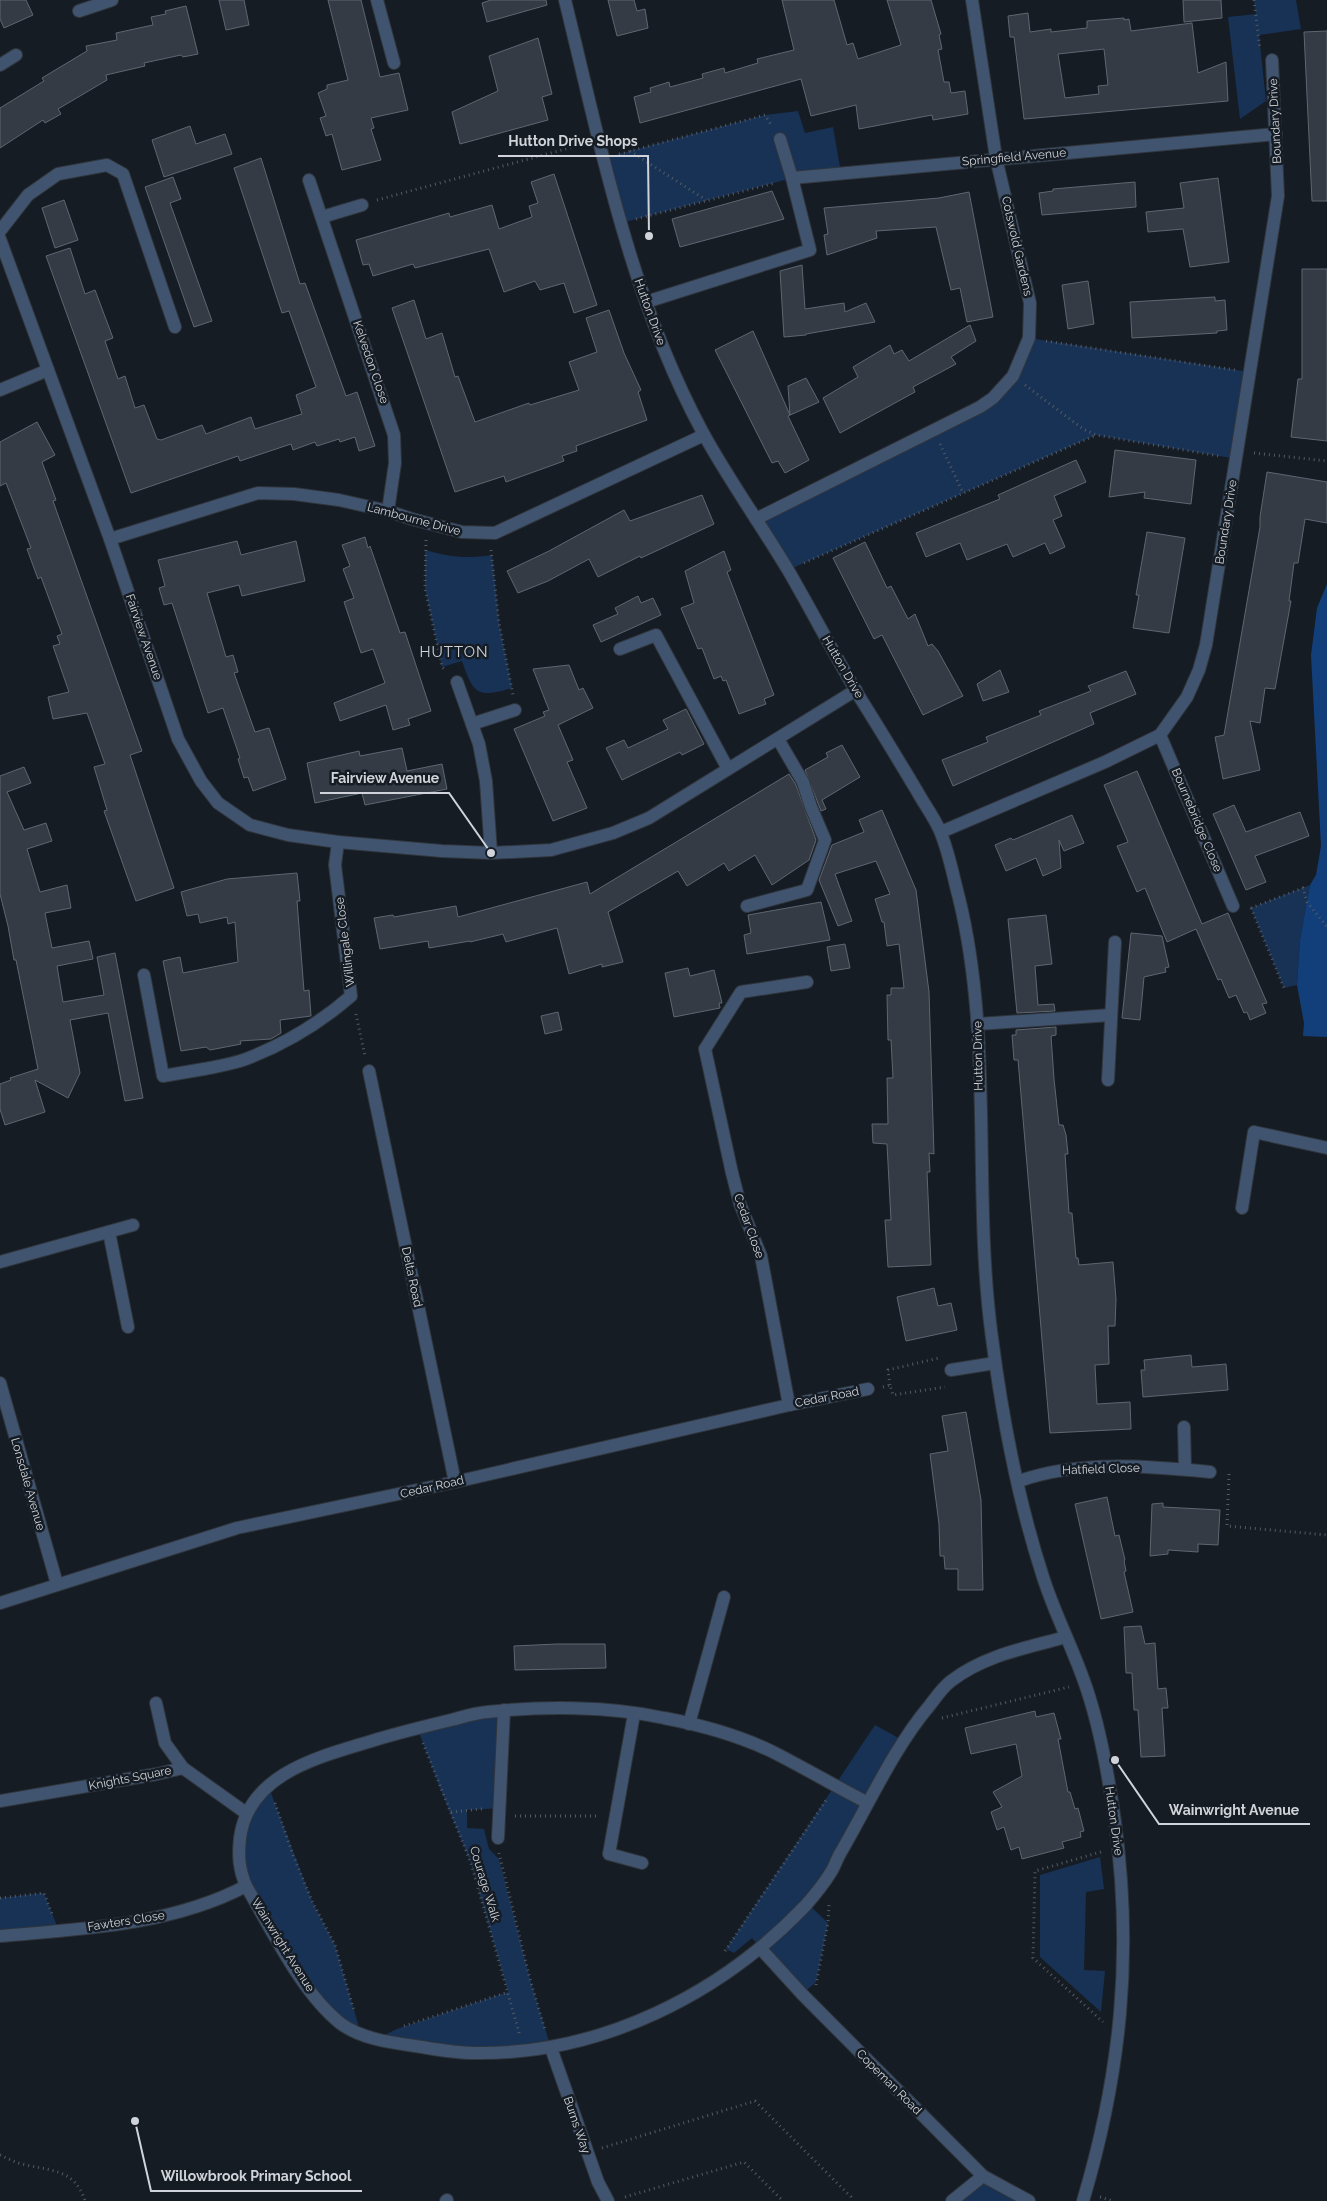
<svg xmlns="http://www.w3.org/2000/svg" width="1327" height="2201" viewBox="0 0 1327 2201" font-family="Raleway,sans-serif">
<rect width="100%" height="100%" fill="#161c24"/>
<g fill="#183255">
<path d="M1254,0h42l5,29 -42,6 7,66 -26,18 -12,-102 28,-3z"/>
<path d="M798,111l7,22 28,-6 8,46 -49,5 -171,45 -17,-65 161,-43z"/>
<path d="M1029,338l221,34 -13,87 -141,-24 -308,135 -32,-51 237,-121z"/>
<path d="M425,550c25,7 40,9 67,5l7,68 13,65c-35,11 -39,5 -50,-27l-20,6 -17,-79z"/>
<path d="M1310,885l-10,55 -3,45 -13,3 -33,-80z"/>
<path d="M504,1710l-4,98 -33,2v18l17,1 5,20 10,10 31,120 21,69 -38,4 -137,-13 21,-10 111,-37 -37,-129 -31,-75 -23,-61z"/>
<path d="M875,1725l29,16 -97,162 21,20 -12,59 -14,12 -50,-56 -18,15 -8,-4z"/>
<path d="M268,1785l44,116 23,44 26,89 -39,-28 -76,-120 -5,-50z"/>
<path d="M1100,1857l4,32 -18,3 -2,78 21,1 -4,41 -61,-55v-82z"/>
<path d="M44,1893l15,38 -59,5v-38z"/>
<path d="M983,2176l46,25h-66l-5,-5z"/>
</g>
<path fill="#123f7a" d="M1327,584v453l-24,-1 1,-13 -7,-38 3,-45 10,-55 6,-10 5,-29 -10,-191 6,-47z"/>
<g fill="#353b45" stroke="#5e6670" fill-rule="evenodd">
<path d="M0,0h26l7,15 -29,13 -4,-9z"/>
<path d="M219,0h25l5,25 -23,5z"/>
<path d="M328,0h33l19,77 19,-4 9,37 -37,8 3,10 -3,1 10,31 -39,10 -10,-36 -6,2 -6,-18 6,-2 -8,-23 9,-4v-4l21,-5z"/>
<path d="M491,0h55l1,5 -60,17 -5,-19z"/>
<path d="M608,0h26l3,11 8,-2 3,19 -31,8z"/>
<path d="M782,0h52l13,45 6,-2 5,16 43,-14 -14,-45h44l10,34 -2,1 3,14 -4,1 6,32h5l2,11 14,-2 3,23 -35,6 -1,-5 -73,14 -3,-24 -45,11 -10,-37 -161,44 -6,-26 17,-5 -1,-4 19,-6 1,5 33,-9 -1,-4 22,-6 1,5 33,-10 -1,-4 37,-9z"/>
<path d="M1183,0h38l1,18 -38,4z"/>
<path d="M186,6l12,48 -15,3 -2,-2 -37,8 1,3 -39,9 1,5 -49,29 3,5 -16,9 -2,-3 -43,28v-40l44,-27 -2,-3 45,-27 -1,-5 31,-6 -1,-7 37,-8 -2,-8 15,-3 -1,-3z"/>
<path d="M1028,13l2,19 21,-3v3l36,-4v-7l37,-3v2l5,-1 2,12 61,-8 6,50 28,-11 2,39 -204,18 -10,-82h-4l-2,-21zM1104,49l4,36 -10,1 1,8 -34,4 -7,-44z"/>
<path d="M1327,31v170h-15l-8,-169z"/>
<path d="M538,38l14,56 -10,3 6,23 -88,24 -8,-32 46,-21 -9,-35z"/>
<path d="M190,126l6,18 29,-10 7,20 -68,23 -12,-37z"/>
<path d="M261,158l39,126 5,-1 41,113 11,-4 18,54 -16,5 -4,-14 -15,5 -1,-3 -22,7 -2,-4 -22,8 -2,-6 -51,17 -2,-5 -107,37 -85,-237 24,-8 15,46 10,-4 18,48 -8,3 13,38 7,-3 10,32 9,-3 13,34 4,1 41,-15 4,9 45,-17 4,12 47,-15 -6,-19 20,-8 -27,-76 -7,2 -48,-145z"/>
<path d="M554,174l43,131 -23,8 -10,-30 -24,7 -5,-9 -31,11 -15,-43 -74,19 -2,-4 -40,12 -4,-12 -6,1 -7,-25 93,-27 1,4 42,-12 7,24 33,-12 -3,-11 9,-3 -7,-21z"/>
<path d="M173,177l8,22 -11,4 42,118 -18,6 -49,-140z"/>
<path d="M1218,178l11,84 -39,5 -7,-38 -35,3 -2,-20 38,-4 -4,-25z"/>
<path d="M1135,182l1,25 -94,8 -3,-22 14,-2v-2z"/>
<path d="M772,191l12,28 -104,28 -8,-28z"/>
<path d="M969,192l24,125 -26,5 -7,-34 -9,2 -15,-63 -60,4 1,7 -50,17 -3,-20 4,-1 -4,-26 115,-10z"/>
<path d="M64,200l14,40 -23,8 -13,-40z"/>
<path d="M802,265l3,44 39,-6 1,9 21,-9 9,19 -69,12v1l-22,2 -4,-66z"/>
<path d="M1302,269h25v172l-36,-4 7,-58h4z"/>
<path d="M1088,281l6,43 -26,5 -6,-44z"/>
<path d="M1215,297v4l10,-1 2,30 -10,1v2l-85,5 -2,-36z"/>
<path d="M414,300l12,39 16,-6 13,44 3,-1 17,46 54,-19 1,2 49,-15 -10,-28 28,-10 -11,-34 23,-8 15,43 17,37 -3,2 9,28 -71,26 1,5 -15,5 2,5 -58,21 -2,-6 -49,16 -63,-184z"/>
<path d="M970,325l6,16 -25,16 5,7 -43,23 2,5 -75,41 -17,-35 35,-21 -5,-10 37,-22 4,9 8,-4 7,11z"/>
<path d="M753,331l37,84 -2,-29 18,-8 13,24 -31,14 21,44 -24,13 -7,-12 -6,2 -57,-113z"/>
<path d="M37,422l18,33 -13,7 14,38 -3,1 89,250 -12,4 44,133 -38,13 -32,-90 3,-1 -13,-43 11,-3 -18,-51 -34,6 -5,-22 21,-5 -16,-46 7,-2 -3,-8 5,-2 -21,-57 -3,2 -11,-30 4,-1 -25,-65 -6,3v-44z"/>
<path d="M1115,450l81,10 -5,44 -47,-6 1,-6 -36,5z"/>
<path d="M1076,460l10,22 -32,14 8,20 -9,4 12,27 -15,7 -5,-11 -32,14 -6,-13 -40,16 -7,-17 -34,14 -10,-24 84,-34 -2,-4z"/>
<path d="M1267,472l60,10v41l-22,-4 -7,44h-4l-5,38h2l-16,88 -10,-1 -5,35 -10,-2 10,49 -37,9 -8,-42 9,-2 36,-208v-10z"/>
<path d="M702,495l12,29 -73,34 -1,-2 -42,21 -9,-18 -41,22 -30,12 -11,-22 42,-20 75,-41 6,11z"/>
<path d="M1147,532l38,6 -16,95 -36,-5 6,-33h-3z"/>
<path d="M365,537l3,11 2,-2 30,87 5,-1 26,79 -23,8 2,6 -17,5 -7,-25 -46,16 -6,-18 51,-20 -12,-34 -12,4 -17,-51 10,-4 -11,-29 7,-3 -8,-21z"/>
<path d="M237,541l4,14 55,-14 9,40 -63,15 -3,-11 -32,8 19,64 7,-2 5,17 -4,1 21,59 14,-4 17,51 -33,12 -5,-14 -4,1 -6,-19 2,-1 -17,-50 -15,5 -36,-110 -8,2 -5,-17 6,-2 -7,-26z"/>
<path d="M865,542l22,46 4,-2 17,33 7,-5 13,32 4,-2 6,7 25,45 -40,19 -41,-80 -8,4 -41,-81z"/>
<path d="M724,551l7,19 -4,2 47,123 -10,4 2,5 -27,10 -13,-34 -3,1 -2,-5 -7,3 -12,-31 -4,1 -17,-41 13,-5 -9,-32z"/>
<path d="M638,596l3,7 12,-5 8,17 -60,27 -8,-17 25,-11 -3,-6z"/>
<path d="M569,665l10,25 4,-2 10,20 -35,17 15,35 -6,2 20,46 -34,13 -39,-92 31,-13 -2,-4 6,-2 -16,-41z"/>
<path d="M1000,670l9,22 -26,9 -6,-17z"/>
<path d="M1126,671l10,23 -46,19 4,11 -141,62 -11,-26 46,-18 -2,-5 55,-22 -2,-4 52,-20 -3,-5z"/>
<path d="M686,709l18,35 -22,11 -2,-3 -58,28 -16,-32 18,-8 4,8 40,-19 -5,-9z"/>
<path d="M842,745l18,32 -38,23 4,9 -5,2 -16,-41 23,-13 -2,-4z"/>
<path d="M402,748l5,23 35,-7 5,25 -82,16 -3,-12 -47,10 -8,-40 52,-12 1,5z"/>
<path d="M24,767l7,16 -24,9 17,38 22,-7 6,18 -25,8 13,43 27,-7 4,23 -26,5 7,35 37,-7 4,18 -36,7 6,36 41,-7 -7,-38 18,-4 28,145 -18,3 -17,-88 -38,7 10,53 -12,25 -33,-18 10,32 -40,13 -5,-16v-25l11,-4 -1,-2 28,-9 -22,-109h-2l-6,-34 -8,-32v-118z"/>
<path d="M1137,771l65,153 26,-11 39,90 -5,1 4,9 -16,7 -3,-8 -3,1 -8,-18 -7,3 -8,-19 -3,1 -22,-51 -29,13 -22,-54 -8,4 -20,-46 11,-4 -24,-57z"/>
<path d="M789,774l7,11 20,55 -7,20 -37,25 -17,-30 -26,16 -5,-8 -37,23 -9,-15 -70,41 15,50 -21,5v-3l-33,10 -12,-46 -51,14 -3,-8 -33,8v-1l-41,7 -1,-7 -48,8 -6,-31 19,-3 1,2 62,-11 2,11 129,-35 3,12z"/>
<path d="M1234,805l12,27 54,-20 9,24 -54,20 11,26 -20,8 -33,-76z"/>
<path d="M882,810l34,80 13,102 5,162 -5,-1 1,19h-3l4,93 -43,2 -3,-47h6l-4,-76 -14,-1 -1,-19h16l-1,-46h6l-2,-38h-3l-1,-45h4v-7h13l-5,-44 -12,2 -3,-24h-2l-7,-23 15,-5 -14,-33 -41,13 17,47 -14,5 -19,-46 13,-35 32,-13 -5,-12z"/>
<path d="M1072,815l12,28 -20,8 -5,-11 2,28 -18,8 -7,-18 -30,13 -11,-26 16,-7 2,2z"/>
<path d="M297,873l3,28h-3l7,90 5,-1 2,26 -31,4 1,13 -10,6 -31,2 1,3 -31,6 -4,-3 -25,4 -18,-90 17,-4 3,16 55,-11 -3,-40 -7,2 -1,-7 -27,6 -2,-9 -11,2 -6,-24 46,-13z"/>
<path d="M821,902l9,38 -83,14 -3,-19 7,-2 -3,-18z"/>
<path d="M1046,915l6,49 -17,2 3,39 16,-1 1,7 -38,2 -9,-94z"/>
<path d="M1131,933l31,3 7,31 -4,1 1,4 -22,5 -4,43 -18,-2z"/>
<path d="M845,944l5,24 -19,3 -4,-24z"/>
<path d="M688,968l2,8 24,-6 8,33h-3l1,5 -46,9 -9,-44z"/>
<path d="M558,1012l4,18 -17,4 -4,-18z"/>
<path d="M1056,1027v8l-5,1 3,43 5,46h4l3,10 2,19h-3l4,59h3l4,45h2l1,7 34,-3 3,37 -1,27h-7l1,38 -14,1 2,39 33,-2 1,27 -81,4 -32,-373h-4l-2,-25h4v-5z"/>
<path d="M934,1288l4,18 13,-3 6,27 -51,11 -9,-44z"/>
<path d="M1191,1355l1,12 34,-3 2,26 -85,7 -2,-27h4l-1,-10z"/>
<path d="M966,1412l15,88 2,90h-25v-21h-13l-1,-13h-4l-1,-32 -9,-70 18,-3 -6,-35z"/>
<path d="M1107,1497l8,39 4,-1 6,25 -1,1 2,10 -2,1 9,40 -32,7 -26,-115z"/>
<path d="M1163,1503v4l57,3 -2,35 -20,-1v8l-30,-2v4l-18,2 2,-52z"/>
<path d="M1141,1626l4,18 10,-1 3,46 8,-1 2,20h-6l3,48 -24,1 -3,-47h-4l-2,-37h-6l-2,-46z"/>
<path d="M557,1644h48l1,24 -91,2 -1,-24z"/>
<path d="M1035,1711l1,6 18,-4 7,26h-3l10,53h2l5,17 3,-1 6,23 -4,1 1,5 -19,5 2,6 -42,11 -3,-12 -8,3 -7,-23 -7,3 -6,-18 11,-5 -9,-15 29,-16 -6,-32 -45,10 -6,-26z"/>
</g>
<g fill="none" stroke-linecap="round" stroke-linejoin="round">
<g stroke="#30363d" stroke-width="14">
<g id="service">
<path d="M0,231l28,-36 30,-21 49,-9 16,9 52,153"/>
<path d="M646,302l164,-52 -18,-72"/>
<path d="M620,649l36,-14 72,134"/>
<path d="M747,906l60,-16 18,-50 -14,-33 -8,-25 -25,-43"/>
<path d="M144,975l19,101 41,-7"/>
<path d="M978,1024l133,-9"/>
<path d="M705,1049l36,-57 66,-10"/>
<path d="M1108,1080l7,-138"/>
<path d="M156,1703l9,40 18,25"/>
<path d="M634,1714l-25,140 33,9"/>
<path d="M689,1724l35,-127"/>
</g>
</g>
<g stroke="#30363d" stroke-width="14">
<g id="minor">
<path d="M377,0l17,63"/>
<path d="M565,0c36,147 65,297 137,431 26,48 58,92 86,139 25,43 48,88 74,131 19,30 37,60 55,90 7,13 17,26 23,40 9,21 13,45 19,67 35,144 13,294 33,440 10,77 27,165 51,239 13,41 34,79 46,119 13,41 20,83 26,126 18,132 6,251 -32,379"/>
<path d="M79,11l33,-11"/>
<path d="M0,65l16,-10"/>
<path d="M780,139l12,39 484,-44"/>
<path d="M309,180l85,255 1,28 -7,48"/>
<path d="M322,217l40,-12"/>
<path d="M0,239l110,300 68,200 23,42 17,22 32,22 38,10 50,7 104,9 49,2 60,-3 62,-17 36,-15 207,-128"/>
<path d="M0,390l48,-20"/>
<path d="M756,519l224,-112 13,-9 20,-22 16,-38 1,-35 -34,-145 -24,-158"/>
<path d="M110,539l148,-46 36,1 45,6 49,11 24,8 50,13 33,1 209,-98"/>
<path d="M457,682l22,62 7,37 5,72"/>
<path d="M472,724l43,-14"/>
<path d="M1160,735l73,171"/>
<path d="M941,832l164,-70 55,-27 27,-38 12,-27 7,-25 72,-449 -6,-136"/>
<path d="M705,1049l27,124 8,31 21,52 28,149"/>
<path d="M204,1069c14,-3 29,-5 42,-10 39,-15 74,-36 105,-63l-16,-131 3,-23"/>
<path d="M369,1071l86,411"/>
<path d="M1242,1208l12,-76 73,16"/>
<path d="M109,1232l19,95"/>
<path d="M0,1262l133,-37"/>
<path d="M951,1370l44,-7"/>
<path d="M0,1383l57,201"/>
<path d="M1184,1427l1,42"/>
<path d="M1019,1481c60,-21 128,-15 191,-9"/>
<path d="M0,1603l237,-75 218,-46 334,-77 79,-16"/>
<path d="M0,1801l157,-27 26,-6 63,45"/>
<path d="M868,1803c-31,-16 -62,-34 -93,-50 -34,-17 -74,-28 -111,-35 -55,-12 -121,-12 -177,-6 -12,1 -24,5 -36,8 -25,6 -49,12 -73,19 -54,17 -129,32 -138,99 -2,18 -1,31 6,48 25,42 55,106 94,137 22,17 55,20 82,24 17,3 35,6 53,6 125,2 245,-58 330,-147 8,-9 20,-24 26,-34 4,-6 6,-14 10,-20 28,-48 52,-103 89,-147 6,-8 13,-18 21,-24 34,-26 75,-33 115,-44"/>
<path d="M498,1838l6,-128"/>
<path d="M0,1936c83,-7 172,-11 246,-50"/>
<path d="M761,1949l41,45 181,182 46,25"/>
<path d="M551,2048l47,134 10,19"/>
<path d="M446,2201l1,-1"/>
<path d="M952,2201l31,-25"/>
</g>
</g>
<g stroke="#545a61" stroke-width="3" stroke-dasharray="1 4" stroke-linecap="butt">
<path d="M1254,0l6,49"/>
<path d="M630,151l76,49"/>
<path d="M619,154l146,-39 7,11"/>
<path d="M377,200l207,-56"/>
<path d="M636,219l139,-36"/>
<path d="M1046,341l189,29"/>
<path d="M1025,385l58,44 13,6 123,21"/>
<path d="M940,444l23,49"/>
<path d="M1254,453l73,8"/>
<path d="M426,540l-1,48 17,79 4,4"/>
<path d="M491,550l8,73 14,72"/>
<path d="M804,563l292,-128"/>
<path d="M1251,908l33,80"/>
<path d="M1251,908l52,-20 4,14 20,25"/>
<path d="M356,1014l9,42"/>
<path d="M890,1385l-2,-15 51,-12"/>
<path d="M883,1387l7,-2 3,10 52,-8"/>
<path d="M1229,1474l-2,52 100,9"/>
<path d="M942,1718l127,-31"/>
<path d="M423,1743l48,120 49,173"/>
<path d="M275,1803l18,52 19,46 23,44 19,66"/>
<path d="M451,1812l31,-3"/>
<path d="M515,1816h84"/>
<path d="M1101,1852l-66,19 -2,87 70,64"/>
<path d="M499,1853l31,126 15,51"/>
<path d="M0,1898l44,-5 8,21"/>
<path d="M725,1951l102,-152"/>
<path d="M816,1985l12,-62 1,-19"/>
<path d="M404,2026l104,-34"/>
<path d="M602,2148l153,-47 96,96 1,4"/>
<path d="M0,2155c7,3 14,7 22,9 27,7 53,4 63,37"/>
<path d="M625,2197l119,-35 39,39"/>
<path d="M1100,2197l13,4"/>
</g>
<use href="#service" stroke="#41546f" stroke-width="12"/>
<use href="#minor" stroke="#41546f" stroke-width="12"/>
</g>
<g text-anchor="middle" stroke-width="5" stroke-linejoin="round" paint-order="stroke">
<g font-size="12" fill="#d0d4da" stroke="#161c24">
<text transform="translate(1275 121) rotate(-93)" y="4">Boundary Drive</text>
<text transform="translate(1014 157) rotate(-5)" y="4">Springfield Avenue</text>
<text transform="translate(1017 246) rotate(77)" y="4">Cotswold Gardens</text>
<text transform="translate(650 312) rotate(70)" y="4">Hutton Drive</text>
<text transform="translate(371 362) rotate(71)" y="4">Kelvedon Close</text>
<text transform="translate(414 519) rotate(15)" y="4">Lambourne Drive</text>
<text transform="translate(1226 522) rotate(-81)" y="4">Boundary Drive</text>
<text transform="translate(144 637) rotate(71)" y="4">Fairview Avenue</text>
<text transform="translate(843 667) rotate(60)" y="4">Hutton Drive</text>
<text transform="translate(1197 820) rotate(67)" y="4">Bournebridge Close</text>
<text transform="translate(345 942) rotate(-97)" y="4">Willingale Close</text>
<text transform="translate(978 1056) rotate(-91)" y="4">Hutton Drive</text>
<text transform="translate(749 1226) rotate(70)" y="4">Cedar Close</text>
<text transform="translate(412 1277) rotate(78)" y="4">Delta Road</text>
<text transform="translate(827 1397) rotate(-11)" y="4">Cedar Road</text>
<text transform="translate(1101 1469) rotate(-2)" y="4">Hatfield Close</text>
<text transform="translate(28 1484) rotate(74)" y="4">Lonsdale Avenue</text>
<text transform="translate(432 1487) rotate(-13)" y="4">Cedar Road</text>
<text transform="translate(130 1778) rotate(-11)" y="4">Knights Square</text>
<text transform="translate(1114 1821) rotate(82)" y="4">Hutton Drive</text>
<text transform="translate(485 1884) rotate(73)" y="4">Courage Walk</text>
<text transform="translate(126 1921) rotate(-9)" y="4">Fawters Close</text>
<text transform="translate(283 1945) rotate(58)" y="4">Wainwright Avenue</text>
<text transform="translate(889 2082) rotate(45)" y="4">Copeman Road</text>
<text transform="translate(577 2125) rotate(71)" y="4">Burns Way</text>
</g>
<g font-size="15" letter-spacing="1" fill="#d0d4da" stroke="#161c24">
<text x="454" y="657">HUTTON</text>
</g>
</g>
<path fill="none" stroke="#d0d4da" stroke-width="2" d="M649 236L648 156H498M491 853L449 793H320M1115 1760L1159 1824H1310M135 2121L151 2191H362"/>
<g fill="#d0d4da" stroke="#161c24" stroke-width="2">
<circle cx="649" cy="236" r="5"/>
<circle cx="491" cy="853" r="5"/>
<circle cx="1115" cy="1760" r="5"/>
<circle cx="135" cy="2121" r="5"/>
</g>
<g font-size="14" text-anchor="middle" font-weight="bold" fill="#d0d4da" stroke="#161c24" stroke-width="5" stroke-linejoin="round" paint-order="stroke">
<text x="573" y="146">Hutton Drive Shops</text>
<text x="385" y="783">Fairview Avenue</text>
<text x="1234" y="1815">Wainwright Avenue</text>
<text x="256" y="2181">Willowbrook Primary School</text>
</g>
</svg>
